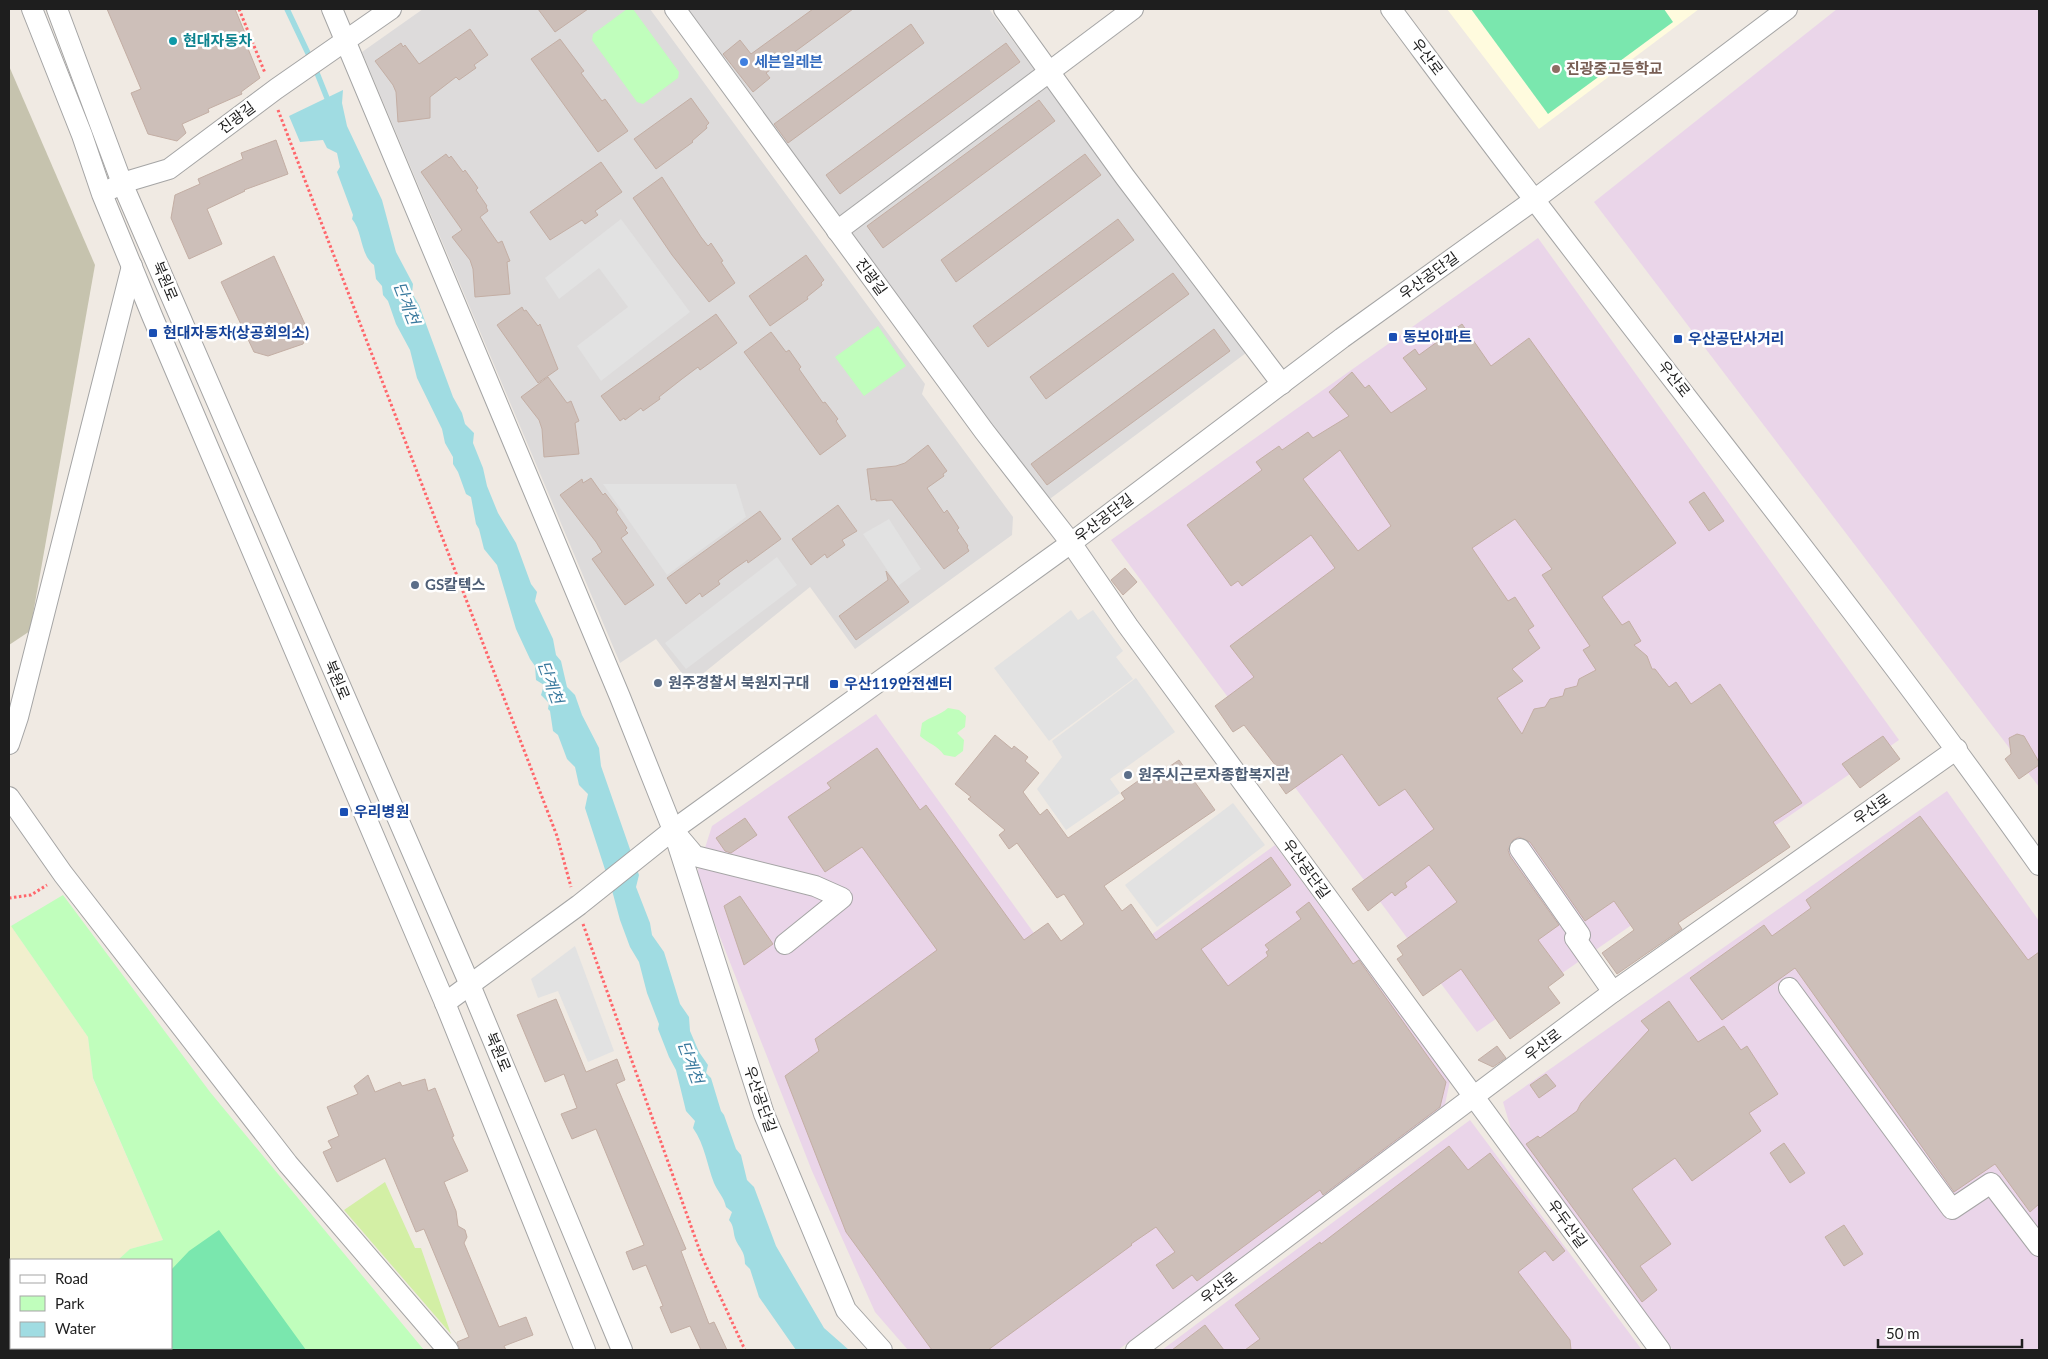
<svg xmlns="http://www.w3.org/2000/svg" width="2048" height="1359" viewBox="0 0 2048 1359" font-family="Lato,'Noto Sans KR',sans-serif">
<rect width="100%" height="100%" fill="#f0eae3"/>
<g fill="#dddbdb">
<path d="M423,9h227l275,375 -3,10 91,123 -1,18 -157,114 -45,-62 -120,97 -34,-45 -36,24 -258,-611z"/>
<path d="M688,9h301l46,61 -196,148z"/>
<path d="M1046,82l200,271 -199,148 -200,-267z"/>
</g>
<g fill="#ead5e9">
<path d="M1837,9h202v778l-445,-585z"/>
<path d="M1538,238l361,502 -422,292 -366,-492z"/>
<path d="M876,714l199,276 200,-145 175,236 -6,28 -326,241h-210l-33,-38 -63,-141 -116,-295 16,-50z"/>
<path d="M1947,791l92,130v429h-366l-162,-221 -8,-27z"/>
<path d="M1470,1120l172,230h-480z"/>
</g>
<path fill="#fffbde" d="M1447,9h252l-160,120z"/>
<path fill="#c6c3ae" d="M9,66l86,199 -65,366 -21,14z"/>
<path fill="#f1efcd" d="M9,925l2,1 77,111 5,42 70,161 -33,9 -12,11h-107v46h-2z"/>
<path fill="#d3efa5" d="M385,1182l30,66h6l30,86 -107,-124z"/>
<g fill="#c0febc">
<path d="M627,9h6l46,63 -1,6 -35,26 -6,-2 -45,-62 1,-6z"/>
<path d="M878,326l28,40 -42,30 -29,-39z"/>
<path d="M948,708l11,2 7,6 -1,11 -8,6 7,7 -1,11 -8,6 -11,-2c-7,-10 -15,-11 -24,-19l2,-13c8,-6 18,-8 26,-15z"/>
<path d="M63,895l147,197 214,258h-415v-44h2v42h160v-88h-53l12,-11 33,-9 -70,-162 -5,-41 -77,-111z"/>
</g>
<g fill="#7ae7ae">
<path d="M1471,9h193l9,13 -125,92z"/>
<path d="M219,1230l87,120h-191v-2h56v-78l18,-19z"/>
</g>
<g fill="#e2e2e2">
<path d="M621,219l69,93 -89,69 -24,-35 51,-39 -29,-39 -40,31 -14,-21z"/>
<path d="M603,484h133l10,33 -79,58z"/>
<path d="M889,519l32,50 -23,17 -35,-52z"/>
<path d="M777,557l20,28 -111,84 -21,-26z"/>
<path d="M1071,610l7,10 15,-10 30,41 -7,6 17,22 -84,62 -55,-73z"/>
<path d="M1136,678l39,54 -65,47 10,14 -54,37 -29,-41 25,-32 -10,-16z"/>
<path d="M1233,803l32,42 -108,82 -32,-42z"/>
<path d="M575,946l39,105 -26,11 -30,-71 -20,7 -7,-19z"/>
</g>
<path fill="#a0dce2" d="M343,90l-1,13 5,23 35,74 14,52 17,32 -1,9 7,12 34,92 9,16 3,11 9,9 -1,10 10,25 4,18 11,27 18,30 15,41 6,8 -2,9 18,38 3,16 5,6 6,26 8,8 7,20 17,33 2,18 38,109 -3,12 14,36 2,12 12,17 16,52 9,13 1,14 9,21 9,13 -2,8 5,5 10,33 3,4 12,34 5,6 6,25 7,7 22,59 48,82 25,22h-53l-37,-53 -9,-28 -5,-5c0,-14 -6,-15 -10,-26 -2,-7 -1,-12 -6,-18l3,-8 -6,-5c-2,-10 -8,-15 -12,-24 -7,-18 -9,-38 -21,-55l2,-7 -9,-10 -10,-41 -7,-13 -11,-28 1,-5 -12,-31 -8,-31 -9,-15 -10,-27 -7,-26 -28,-86 3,-14 -9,-9 -4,-18 -8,-8 -9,-24 -5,-4 -3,-20 -2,-2 1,-6 -8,-8 3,-10 -8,-5 -1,-14 -5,-7 -14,-30 -19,-64 -13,-16 -5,-20 -3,-5 -5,-27 -5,-3 -8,-22 -5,-8v-7l-8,-14 -3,-14 -25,-51 -7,-28 -14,-26 -8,-23 -5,-6 -1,-9 -6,-7 -2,-14c-14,-10 -11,-33 -22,-46l1,-4 -16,-43 3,-5 -3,-14 -10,-5 -4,-8 -23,2 -11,-26z"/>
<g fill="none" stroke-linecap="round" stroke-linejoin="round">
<path stroke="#a0dce2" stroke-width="5.5" d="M287,9l28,59 14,35"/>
</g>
<g fill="#cdbfb9" stroke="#c3aea4" fill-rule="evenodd">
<path d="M107,9h128l10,24 -3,1 18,44 -19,14 1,2 -34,15 1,3 -27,12 4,9 -9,8 -29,-7 -17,-41 10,-4z"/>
<path d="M538,9h50l-33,23z"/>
<path d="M813,9h40l-87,64 4,5 -17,14 -30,-38 17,-14 11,14z"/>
<path d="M911,24l13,19 -136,100 -14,-19z"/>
<path d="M470,29l18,26 -14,10 2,3 -17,12 -3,-3 -26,20v21l-32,4 -2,-30 -3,-7 -18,-24 26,-18 2,4 2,-2 14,19z"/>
<path d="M560,39l24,32 -3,2 21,28 3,-2 23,32 -30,21 -67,-93z"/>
<path d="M1006,43l14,19 -180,132 -14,-19z"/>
<path d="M691,98l18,25 -3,3 1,2 -15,13 1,1 -37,27 -22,-30z"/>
<path d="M1039,100l16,21 -172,127 -16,-22z"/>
<path d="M276,140l12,34 -44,16 1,1 -38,18 15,35 -33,15 -18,-41 4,-23 25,-11 -2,-5 45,-20 -2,-6z"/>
<path d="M446,154l3,4 2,-2 12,16 2,-2 13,18 -2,2 11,16 -1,1 2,4 -8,6 18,26 4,-2 8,20 -3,1 3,32 -35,3 -2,-28 -3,-9 -18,-23 10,-7 -41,-58z"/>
<path d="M1085,154l16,21 -145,107 -15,-22z"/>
<path d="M601,162l21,30 -27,19 3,4 -13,9 -3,-4 -32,20 -20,-28z"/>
<path d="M662,177l39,60 7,9 3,-3 12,18 -2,1 14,21 -26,19 -37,-47 -39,-57z"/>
<path d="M1118,219l16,21 -146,107 -15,-21z"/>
<path d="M806,255l18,25 -3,3 1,2 -15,12 1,2 -38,27 -21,-30z"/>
<path d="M274,256l34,75 -5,13 -35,12 -14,-4 -33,-70z"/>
<path d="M1173,273l16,21 -143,105 -16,-22z"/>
<path d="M522,307l2,4 2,-1 12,16 2,-2 18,45 -20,14 -41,-58z"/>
<path d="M716,314l21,29 -37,27 -2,-3 -16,12 -23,18 1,2 -17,12 -2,-3 -16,12 -1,-2 -4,3 -19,-25z"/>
<path d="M1462,324l29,42 38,-28 147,205 -74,54 20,28 7,-4 12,20 -7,4 13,11 5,13h3l14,18 7,-5 15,22 29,-20 82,119 -29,19 17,25 -112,76 4,6 -65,45 -15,-21 32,-23 -20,-29 -29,20 -55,-79 -11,-5 -6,3 -5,10 2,6 49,69 -21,15 26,35 -16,12 12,16 -50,36 -49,-70 -38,27 -26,-37 6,-4 -6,-9 60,-44 -28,-37 -24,18 2,4 -6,4 -6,5 -3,-4 -24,19 -16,-22 82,-60 -29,-40 -26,17 -37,-52 -56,40 -16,-23 6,-5 -32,-41 -11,7 -18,-26 39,-29 -24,-31 105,-78 -24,-33 -69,51 -4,-5 -7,5 -44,-61 75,-55 -6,-8 23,-16 3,4 26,-18 5,6 36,-22 -20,-24 23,-20 13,16 4,-3 22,28 36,-24 -24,-31 12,-9 4,6zM1340,450l51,76 -33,25 -55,-72zM1515,519l37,50 -10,6 48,71 -7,4 13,20 -17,9 -2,7 -12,3 -2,7 -13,3 -5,8 -11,2 -12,25 -25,-36 26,-17 -11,-12 28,-21 -12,-18 6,-4 -19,-29 -7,4 -36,-53z"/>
<path d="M1214,329l16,22 -183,134 -16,-21z"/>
<path d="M771,332l15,20 3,-2 12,17 -2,2 24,34 2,-1 13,17 -2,2 10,15 -26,19 -76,-103z"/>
<path d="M548,377l19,26 4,-2 8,20 -4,2 4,31 -35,3 -2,-28 -3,-9 -18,-23z"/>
<path d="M928,445l19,26 -4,3 1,2 -17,12 17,25 3,-3 12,18 -2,2 11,16 -1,1 2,4 -25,18 -52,-69 -16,1v-2l-5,1 -4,-31 29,-3 9,-3z"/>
<path d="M591,478l12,17 2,-2 13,17 -2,2 11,16 -2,2 3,3 -7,5 33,47 -29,20 -33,-46 10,-7 -6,-10 -36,-47 22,-16 1,4z"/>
<path d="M1704,492l20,29 -15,10 -20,-29z"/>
<path d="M838,505l19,26 -15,9 3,5 -18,13 -2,-4 -14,11 -19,-26z"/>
<path d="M760,511l21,28 -33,24 -1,-3 -13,9 -16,12 2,3 -18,13 -2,-4 -14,11 -19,-26z"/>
<path d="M1125,568l12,14 -14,13 -12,-15z"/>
<path d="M886,571l23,31 -53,38 -17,-24 49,-36z"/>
<path d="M2017,734l7,2 15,26v3l-20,14 -14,-20 6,-5 -2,-16z"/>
<path d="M995,735l17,14 2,-3 14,11 -3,4 14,12 -16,19 17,23 7,-6 21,29 57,-39 -4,-6 24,-17 3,5 31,-21 36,50 -111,76 18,25 9,-7 25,36 115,-83 20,28 -90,64 27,37 40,-30 -2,-4 3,-2 -4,-5 36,-26 -5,-7 13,-10 44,62 6,-4 87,122 -6,25 -117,88 -3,-5 -123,91 -5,-6 -19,14 -17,-24 19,-13 -19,-25 -25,17 1,1 -144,105h-56l-86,-118 -61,-156 34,-25 -4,-12 122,-89 -75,-103 -37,25 -37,-55 43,-29 -4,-5 50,-35 43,62 6,-5 98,135 24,-17 13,18 23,-17 -20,-30 -7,4 -40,-55 -8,6 -10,-14 6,-5 -37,-31 3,-2 -16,-13z"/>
<path d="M1883,736l17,23 -40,29 -18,-24z"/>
<path d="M1920,816l108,144 11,-8v252l-9,8 -35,-48 -41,28 -159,-224 -73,52 -32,-42 74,-53 8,11 39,-28 -5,-8z"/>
<path d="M745,818l12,17 -26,18 -6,-2 -9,-13z"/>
<path d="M740,896l33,48 -29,21 -20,-59z"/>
<path d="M556,999l30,73 31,-13 8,21 -9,4 70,165 -5,2 28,73 5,-2 13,28h-26l-11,-24 -19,7 -11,-26 3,-1 -17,-41 -13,5 -7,-18 18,-7 -48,-116 -24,10 -11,-25 16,-6 -13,-34 -19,8 -28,-67z"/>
<path d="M1669,1001l29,41 26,-16 17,24 6,-4 31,48 -29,19 12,18 -69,50 -17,-23 -43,31 39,55 -31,22 17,24 -15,12 -116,-158 12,-8 2,2 37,-27 4,-8 68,-73 -8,-9z"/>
<path d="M1497,1046l9,12 -13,9 -15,-7z"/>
<path d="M1546,1074l10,12 -17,12 -9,-13z"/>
<path d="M368,1075l7,17 25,-10 2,4 23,-7 3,12 7,-3 19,48 -2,1 16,34 -24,11 12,29 2,15 7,4 2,7 -3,6 35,84 27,-10 7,18 -29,11 2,4h-46l-3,-8 12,-5 -45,-108 -8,3 -31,-74 -48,24 -14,-30 9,-4 -4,-7 11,-5 -12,-29 31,-13 -4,-8z"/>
<path d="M1784,1143l21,30 -15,10 -20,-30z"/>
<path d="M1449,1146l19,24 22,-17 75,98 -12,10 -8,-10 -27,21 52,68 1,10h-326l15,-11 -25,-34 85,-63 1,2z"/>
<path d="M1844,1225l19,29 -19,12 -19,-29z"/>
<path d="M1205,1325l19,25h-52z"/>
</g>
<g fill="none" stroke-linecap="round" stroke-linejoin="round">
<g stroke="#a5a5a5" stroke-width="22">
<g id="minor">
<path d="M32,9l50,126 20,59 51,124 292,685 140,347"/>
<path d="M57,9l65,174 348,802 152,365"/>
<path d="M332,9l288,688 53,133 22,26 120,30 27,12 -57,46"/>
<path d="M675,9l309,422 87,112 57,83 532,724"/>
<path d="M1004,9l121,168 157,207"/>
<path d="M1391,9c47,63 94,127 142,189 169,222 345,439 506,667"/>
<path d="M111,189l11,-6 47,-14 107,-80 115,-80"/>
<path d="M837,231l296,-222"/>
<path d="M9,744l9,-27 114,-451"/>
<path d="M9,797l54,77 225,290 160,186"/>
<path d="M676,839l88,275 82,196 36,40"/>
<path d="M1520,849l60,86 -5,3 38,54"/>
<path d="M1789,988l163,221 39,-26 48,63"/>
<path d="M445,1003l134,-98 94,-75 398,-287 271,-205 192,-138 253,-191"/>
<path d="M1136,1350l477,-358 344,-243"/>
</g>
</g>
<g stroke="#ff666b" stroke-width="3" stroke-dasharray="2.5 2.5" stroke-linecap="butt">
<path d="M239,9l26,64"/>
<path d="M278,110l279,726 14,51"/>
<path d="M9,898l22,-3 16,-10"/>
<path d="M583,924l119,333 43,93"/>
</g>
<use href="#minor" stroke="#fff" stroke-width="20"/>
</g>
<circle fill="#0f9aa8" stroke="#fff" stroke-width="2" cx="173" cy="41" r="5"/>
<circle fill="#3f7fe0" stroke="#fff" stroke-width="2" cx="744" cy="62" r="5"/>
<circle fill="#8d6e63" stroke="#fff" stroke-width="2" cx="1556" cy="69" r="5"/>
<g fill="#1a4fb4" stroke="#fff" stroke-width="2">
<rect x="148" y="328" width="10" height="10" rx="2.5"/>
<rect x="1388" y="332" width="10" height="10" rx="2.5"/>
<rect x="1673" y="334" width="10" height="10" rx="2.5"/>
<rect x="829" y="679" width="10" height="10" rx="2.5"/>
<rect x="339" y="807" width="10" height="10" rx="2.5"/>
</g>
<g fill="#5c6f8a" stroke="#fff" stroke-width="2">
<circle cx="415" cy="585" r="5"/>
<circle cx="658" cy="683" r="5"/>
<circle cx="1128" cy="775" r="5"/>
</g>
<g text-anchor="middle" stroke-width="5" stroke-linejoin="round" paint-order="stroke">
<g font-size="15" font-weight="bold" fill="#0d838f" stroke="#fff" text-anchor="start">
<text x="183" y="46">현대자동차</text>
</g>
<g font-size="15" fill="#1e1e1e" stroke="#fff">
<text transform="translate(1427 57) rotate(53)" y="5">우산로</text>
<text transform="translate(237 118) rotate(-37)" y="5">진광길</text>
<text transform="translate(1429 276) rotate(-36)" y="5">우산공단길</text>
<text transform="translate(871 277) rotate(54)" y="5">진광길</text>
<text transform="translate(165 281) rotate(67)" y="5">북원로</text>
<text transform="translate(1674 379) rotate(52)" y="5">우산로</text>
<text transform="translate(1104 518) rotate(-37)" y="5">우산공단길</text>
<text transform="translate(337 680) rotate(67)" y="5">북원로</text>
<text transform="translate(1872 809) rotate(-35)" y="5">우산로</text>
<text transform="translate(1306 869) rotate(54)" y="5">우산공단길</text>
<text transform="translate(1543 1045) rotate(-37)" y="5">우산로</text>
<text transform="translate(498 1052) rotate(67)" y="5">북원로</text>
<text transform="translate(760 1099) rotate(71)" y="5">우산공단길</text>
<text transform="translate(1567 1224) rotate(54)" y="5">우두산길</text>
<text transform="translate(1219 1288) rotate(-37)" y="5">우산로</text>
</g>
<g font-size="15" font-weight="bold" fill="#366cbe" stroke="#fff" text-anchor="start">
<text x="754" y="67">세븐일레븐</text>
</g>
<g font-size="15" font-weight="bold" fill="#785e54" stroke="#fff" text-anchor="start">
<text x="1566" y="74">진광중고등학교</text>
</g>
<g font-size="15" font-weight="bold" fill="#164399" stroke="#fff" text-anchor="start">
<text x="163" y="338">현대자동차(상공회의소)</text>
<text x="1403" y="342">동보아파트</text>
<text x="1688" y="344">우산공단사거리</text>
<text x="844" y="689">우산119안전센터</text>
<text x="354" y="817">우리병원</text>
</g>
<g font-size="15" font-weight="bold" fill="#4e5e75" stroke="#fff" text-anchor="start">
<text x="425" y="590">GS칼텍스</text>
<text x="668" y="688">원주경찰서 북원지구대</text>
<text x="1138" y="780">원주시근로자종합복지관</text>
</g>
<g font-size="16" font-style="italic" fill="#3a7a9e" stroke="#fff">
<text transform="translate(407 303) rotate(69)" y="6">단계천</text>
<text transform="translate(551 682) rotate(70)" y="6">단계천</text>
<text transform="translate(691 1062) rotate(70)" y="6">단계천</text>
</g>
</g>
<rect width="2048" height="1359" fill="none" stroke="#1e1e1e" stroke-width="20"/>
<rect x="10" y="1259" width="162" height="90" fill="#ffffff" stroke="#a5a5a5"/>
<rect x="20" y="1275" width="25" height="8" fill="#ffffff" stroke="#a5a5a5"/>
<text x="55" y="1284" font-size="15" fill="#1e1e1e">Road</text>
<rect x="20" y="1296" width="25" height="15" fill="#c0febc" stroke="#a5a5a5"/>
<text x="55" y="1309" font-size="15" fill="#1e1e1e">Park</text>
<rect x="20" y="1322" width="25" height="15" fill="#a0dce2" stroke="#a5a5a5"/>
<text x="55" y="1334" font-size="15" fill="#1e1e1e">Water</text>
<path d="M1878 1339v8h144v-8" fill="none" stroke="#1e1e1e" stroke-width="2.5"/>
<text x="1886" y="1339" font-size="15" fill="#1e1e1e" stroke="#ffffff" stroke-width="4" paint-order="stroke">50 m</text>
</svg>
